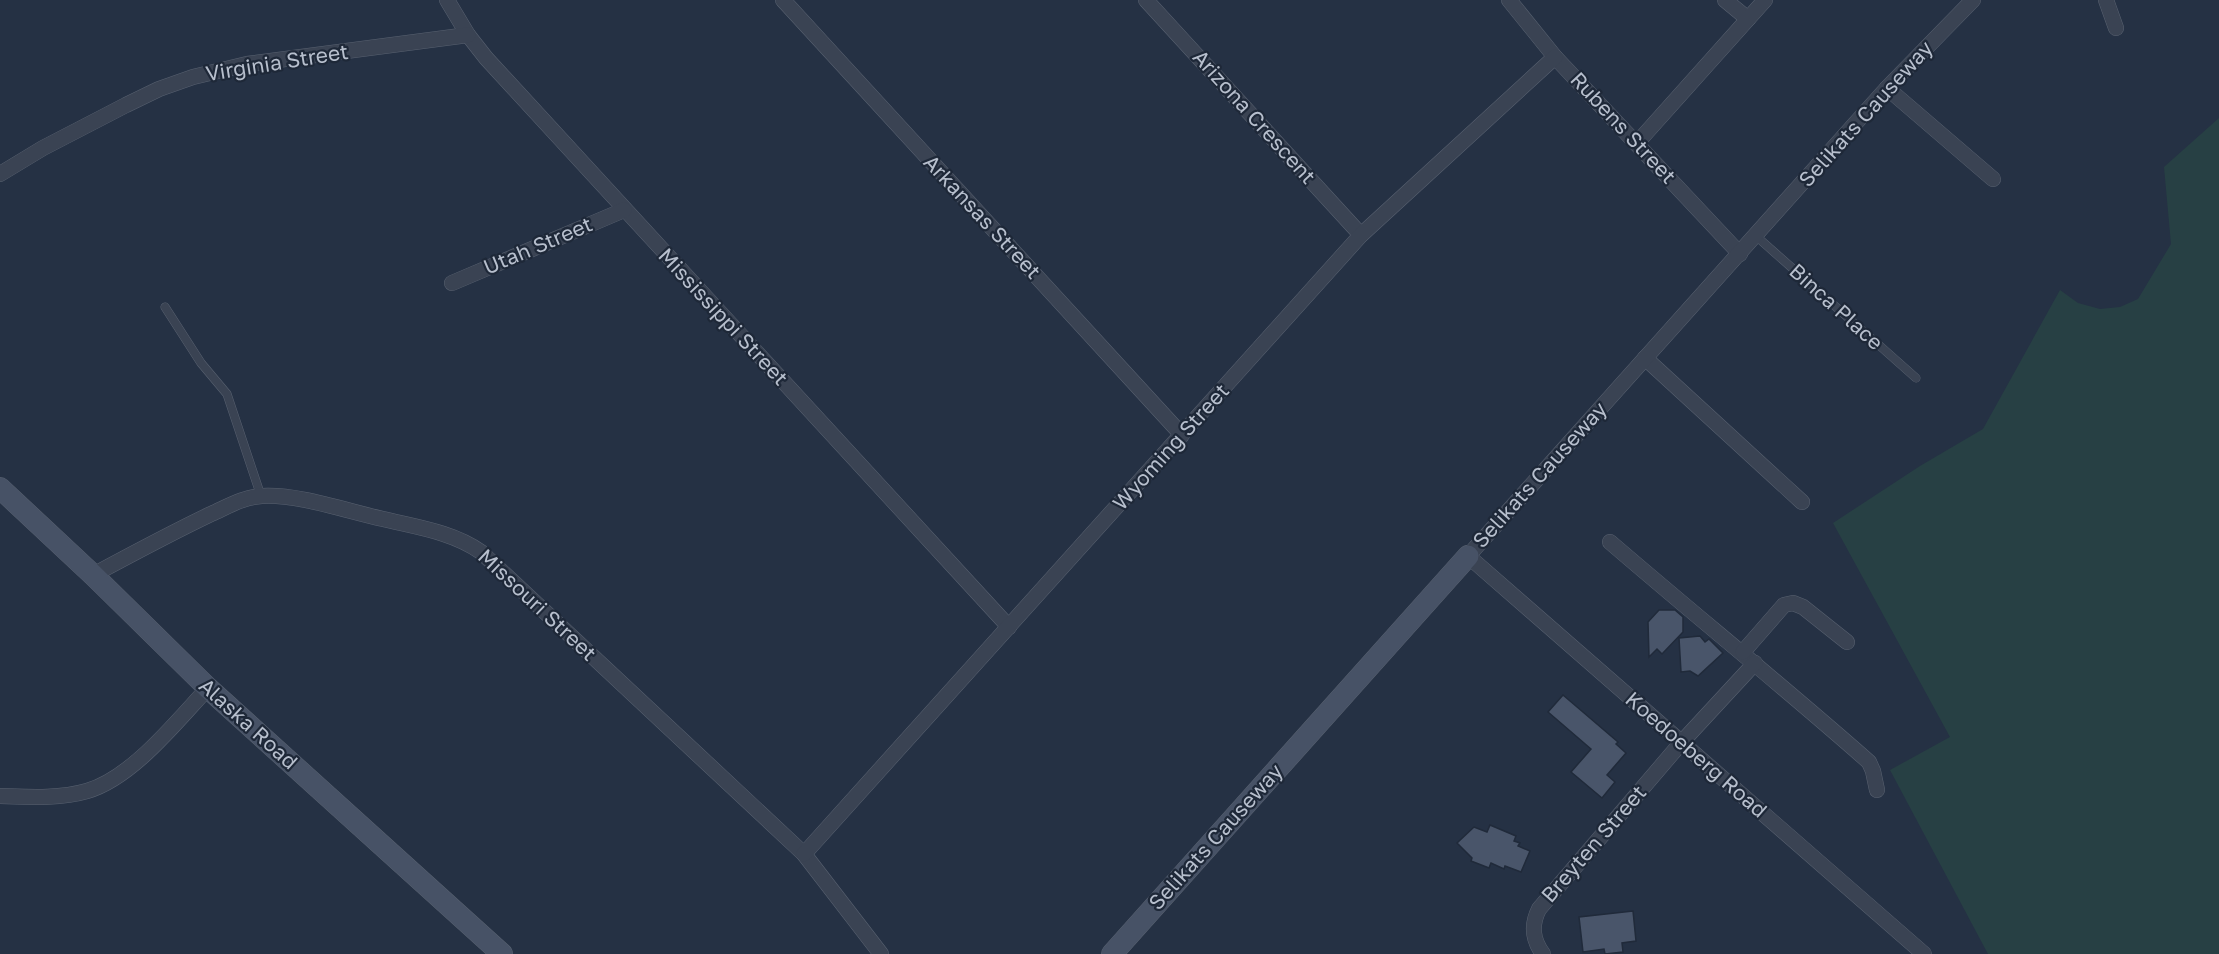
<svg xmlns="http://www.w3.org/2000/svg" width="2219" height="954" viewBox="0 0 2219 954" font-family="'Golos Text',sans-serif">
<rect width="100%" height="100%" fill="#253144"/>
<path fill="#274044" d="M2219,118v836h-231l-98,-184 60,-33 -117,-214 87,-57 63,-37 77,-139 18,13 22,6 20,-2 18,-8 33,-55 -7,-77z"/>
<g fill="#49556a" stroke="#202a3a" stroke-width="1.5">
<path d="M1659,610h16l8,7v15l-21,22 -5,-5 -8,8 -1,-35z"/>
<path d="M1700,636l5,6 4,-3 14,14 -25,23 -8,-5 -9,1 -2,-34z"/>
<path d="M1563,695l55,47 -2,2 10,9 -19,22 8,7 -13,16 -31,-26 20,-23 -43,-37z"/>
<path d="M1490,825l26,11 -2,5 6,2 -2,3 12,5 -9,21 -16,-6 -1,3 -13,-6 -2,5 -18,-7 1,-3 -15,-15 17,-16 13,5z"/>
<path d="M1633,911l3,30 -14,2 1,9 -18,2 -1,-5 -21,3 -4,-35z"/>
</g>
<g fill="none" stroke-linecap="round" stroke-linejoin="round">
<g stroke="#586170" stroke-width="9">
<g id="lane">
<path d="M1756,236l160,142"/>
<path d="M165,307l36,56 26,31 34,102"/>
</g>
</g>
<g stroke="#586170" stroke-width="16">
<g id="street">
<path d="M447,0l21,35 18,23 523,569"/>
<path d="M783,0l399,435"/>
<path d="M1146,0l215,235"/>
<path d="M1509,0l46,57 185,197"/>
<path d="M1725,0l23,19"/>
<path d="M2106,0l10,28"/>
<path d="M1887,88l106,91"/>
<path d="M1637,143l128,-143"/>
<path d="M0,174l43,-26 83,-43 33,-16 34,-12 54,-13 221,-29"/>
<path d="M452,283l172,-73"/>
<path d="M1645,358l157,144"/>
<path d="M1610,542c86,74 174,145 259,220l4,9 4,19"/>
<path d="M93,575c39,-21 78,-42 118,-61 16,-7 32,-17 51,-18 37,-2 84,15 121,23 33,8 70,13 98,33l323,302 77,100"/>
<path d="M1743,652l41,-47 9,-2 10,4 44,35"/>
<path d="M0,796c29,1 59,3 87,-5 45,-13 89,-69 121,-103"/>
<path d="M804,854l557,-619 194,-178"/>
<path d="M1543,954c-11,-15 -12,-29 -4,-45l142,-166 74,-80"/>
<path d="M1924,954l-456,-398 419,-468 86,-88"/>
</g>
</g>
<g stroke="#586170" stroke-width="22">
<g id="secondary">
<path d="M0,488l93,87 115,113 294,266"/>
<path d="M1112,954l356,-398"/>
</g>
</g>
<use href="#lane" stroke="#3a4353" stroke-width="8"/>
<use href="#street" stroke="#3a4353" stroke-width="15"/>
<use href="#secondary" stroke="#475266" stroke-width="21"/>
</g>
<g text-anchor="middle" stroke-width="4.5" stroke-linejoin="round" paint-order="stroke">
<g font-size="21" fill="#b7bfcd" stroke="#1e2838">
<text transform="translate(277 63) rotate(-9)" y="7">Virginia Street</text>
<text transform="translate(1866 114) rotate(-48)" y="7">Selikats Causeway</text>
<text transform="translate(1254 117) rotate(48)" y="7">Arizona Crescent</text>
<text transform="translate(1623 128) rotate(47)" y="7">Rubens Street</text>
<text transform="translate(982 217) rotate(47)" y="7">Arkansas Street</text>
<text transform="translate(538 246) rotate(-23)" y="7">Utah Street</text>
<text transform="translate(1836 307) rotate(42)" y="7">Binca Place</text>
<text transform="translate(723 317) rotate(47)" y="7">Mississippi Street</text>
<text transform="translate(1171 447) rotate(-48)" y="7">Wyoming Street</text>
<text transform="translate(1540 475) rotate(-48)" y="7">Selikats Causeway</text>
<text transform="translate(537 605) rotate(43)" y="7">Missouri Street</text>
<text transform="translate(248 724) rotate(42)" y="7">Alaska Road</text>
<text transform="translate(1696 755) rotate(41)" y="7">Koedoeberg Road</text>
<text transform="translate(1216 837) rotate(-48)" y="7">Selikats Causeway</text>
<text transform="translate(1594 844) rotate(-49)" y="7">Breyten Street</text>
</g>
</g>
</svg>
